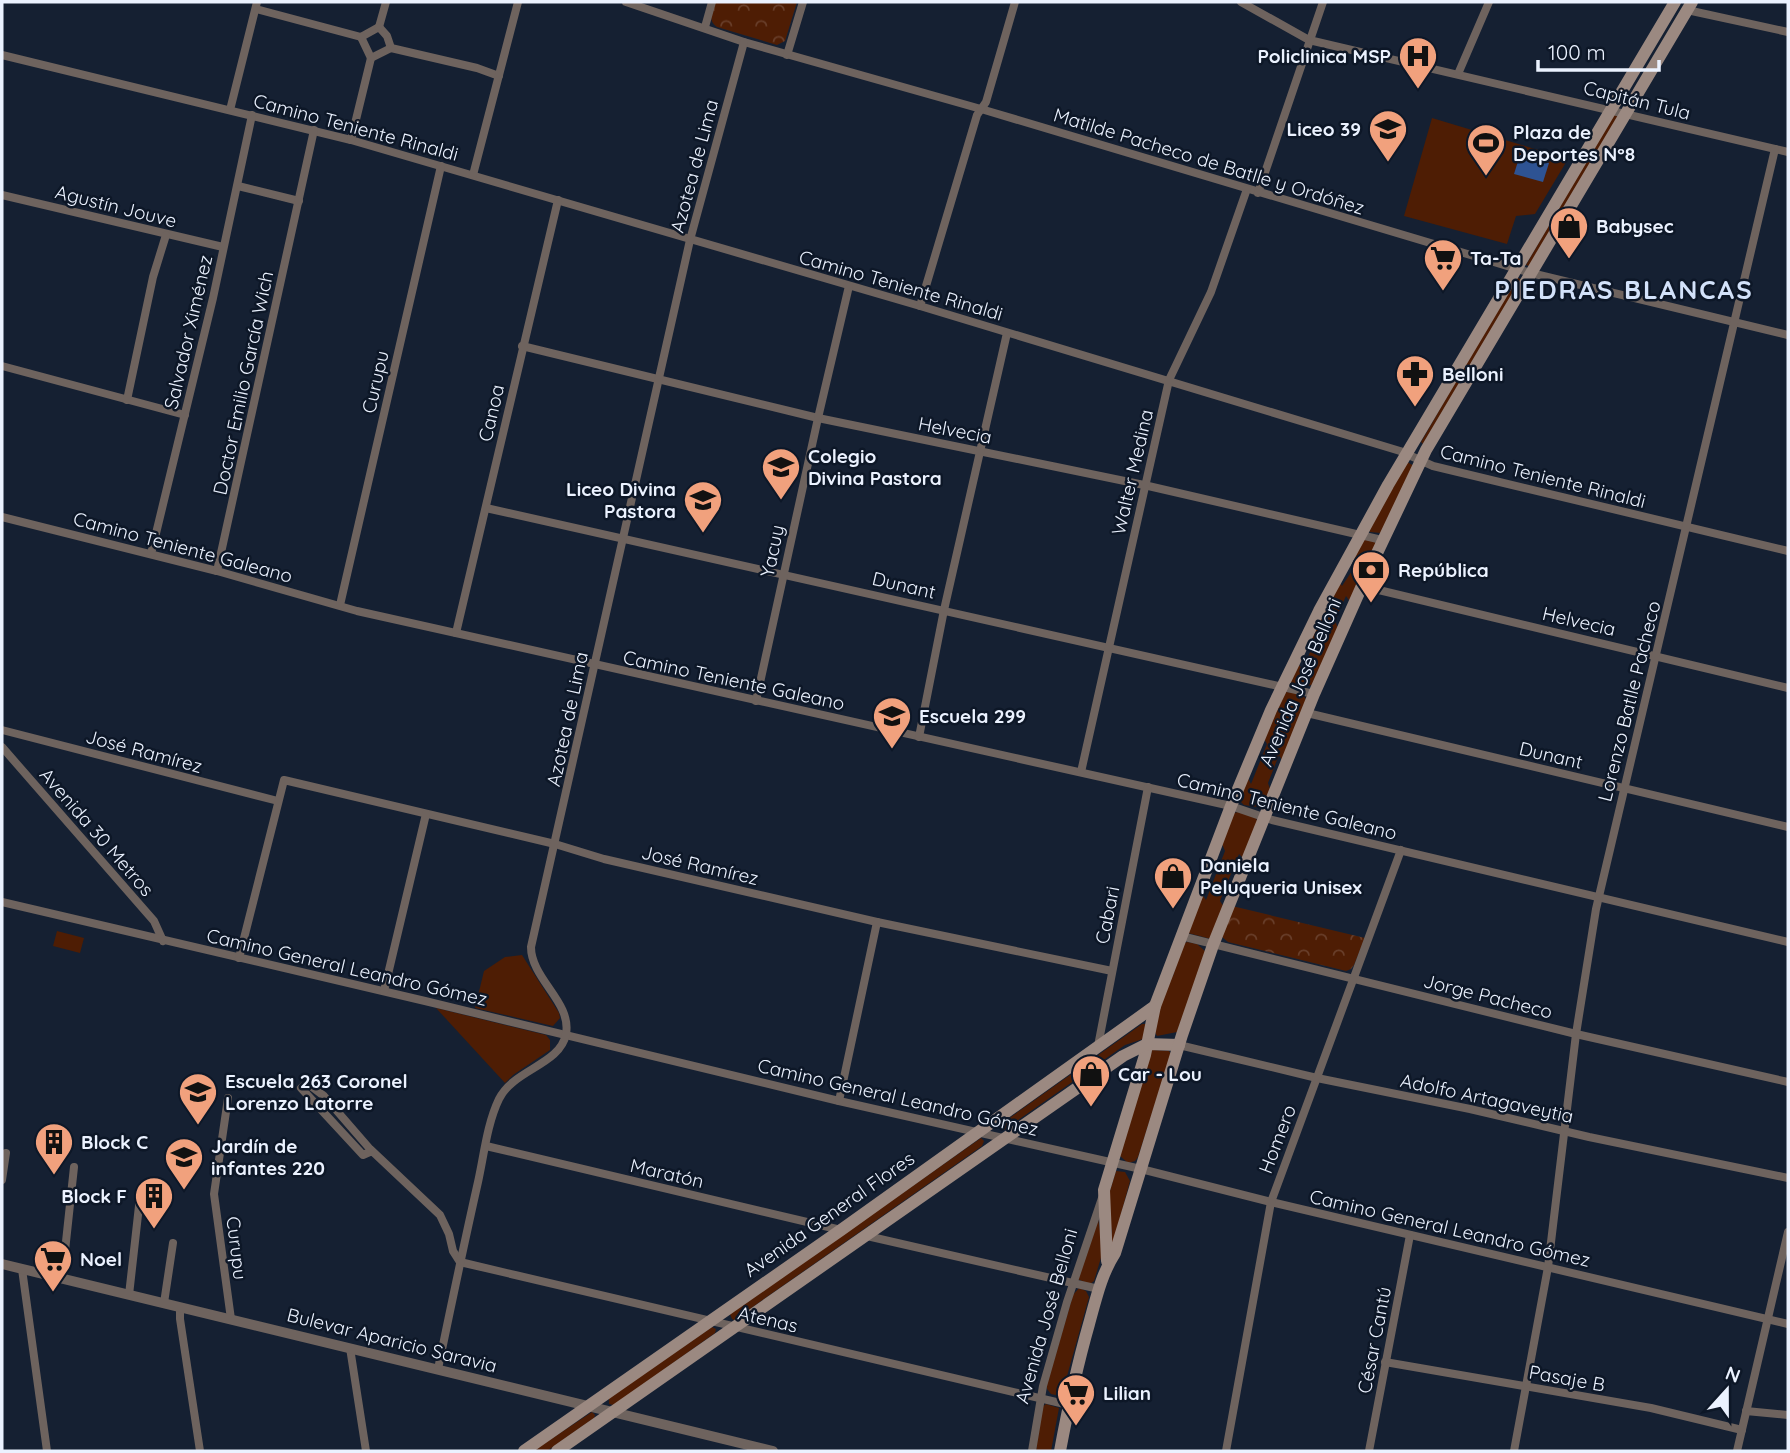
<svg xmlns="http://www.w3.org/2000/svg" width="1790" height="1453" viewBox="0 0 1790 1453" font-family="Quicksand,sans-serif">
<defs>
<pattern id="park-crowns" width="20" height="18" patternUnits="userSpaceOnUse" patternTransform="scale(1.75)"><rect width="20" height="18" fill="#4e1d04"/><path d="M2 6a3 3 0 1 1 6 0M12 15a3 3 0 1 1 6 0" fill="none" stroke="#683e2a"/></pattern>
</defs>
<rect width="100%" height="100%" fill="#152032"/>
<g fill="#4e1d04">
<path d="M1613,114l7,1 -91,151 -3,-1z"/>
<path d="M1432,118l136,41 -33,55 -19,2 -9,28 -103,-28z"/>
<path d="M1516,277l6,3 -99,164 -2,-2z"/>
<path d="M1407,462l9,5 -35,66 -11,-1 -1,-2z"/>
<path d="M1366,538l9,4 1,3 -25,58 -5,-7 -11,24 3,9 -25,55c-7,4 -18,4 -23,-3l7,-19 5,7 12,-25 -4,-9 28,-55 4,6 14,-21 -3,-9z"/>
<path d="M1286,692l16,2 4,5 -23,63 -4,-7 -11,28 3,9 -7,16 -20,-3 -5,-5 8,-24 4,8 16,-40 -4,-7z"/>
<path d="M1238,812l18,6 2,5 -14,36 -5,-5 -19,47 4,6 -13,32 -23,-6 14,-39 4,6 19,-49 -3,-7 12,-31z"/>
<path d="M57,931l27,7 -4,15 -27,-7z"/>
<path d="M1187,942l10,2 9,8 -29,80 -20,4 -4,-7 15,-50 5,-3 10,-32z"/>
<path d="M522,955l37,58 1,5 -7,8 -78,-18 9,-37 21,-14z"/>
<path d="M436,1008l110,27 4,5v10l-37,25 -8,8z"/>
<path d="M1142,1024h4l-3,15 -18,6 -121,85h-4l1,-6z"/>
<path d="M1152,1050l17,1 2,3 -33,103 -3,4 -7,2 -8,-7z"/>
<path d="M981,1138l3,3 -2,5 -248,174 -2,-1 -2,-5z"/>
<path d="M1116,1171l9,1 5,9 -21,78 3,-27 -6,-28z"/>
<path d="M1098,1218l5,33 -9,30 -4,3 -13,-5z"/>
<path d="M1079,1288l7,3 3,6 -27,97 -2,2 -9,-2 -4,-5v-5l26,-89z"/>
<path d="M712,1327l4,2 -1,4 -101,72 -5,-1v-6z"/>
<path d="M1046,1404l13,4 -8,43h-15l6,-44z"/>
<path d="M592,1412l3,3 -1,3 -47,33h-14z"/>
</g>
<g fill="url(#park-crowns)">
<path d="M715,2h82l-12,39 -8,4 -60,-18c-10,-7 -5,-16 -2,-25z"/>
<path d="M1232,906l133,32 -11,27 -3,4 -5,2 -118,-29 -7,-6z"/>
</g>
<path fill="#2e5393" d="M1520,155l29,8 -6,19 -29,-8z"/>
<g fill="none" stroke-linecap="round" stroke-linejoin="round">
<g stroke="#6e635e" stroke-width="8">
<path d="M626,2l118,40 237,67 550,164 257,62"/>
<path d="M1241,2l68,38 479,112"/>
<path d="M256,9l105,28 18,-10 8,9 4,12 86,20 22,8"/>
<path d="M1687,10l101,22"/>
<path d="M379,27l7,-25"/>
<path d="M705,27l7,-25"/>
<path d="M361,37l10,21"/>
<path d="M2,55l349,85 569,166 480,145 33,15 355,85"/>
<path d="M787,55l16,-53"/>
<path d="M1458,74l31,-72"/>
<path d="M230,110l27,-108"/>
<path d="M351,140l20,-82 20,-10"/>
<path d="M473,175l45,-173"/>
<path d="M238,186l61,15"/>
<path d="M1258,193l65,-191"/>
<path d="M2,195l221,52"/>
<path d="M920,306l57,-191 9,-13 29,-100"/>
<path d="M522,346l296,72 326,67 238,55"/>
<path d="M2,366l183,49"/>
<path d="M127,400l26,-123 13,-42"/>
<path d="M486,508l828,186"/>
<path d="M2,517l215,54 140,40 874,195 41,14 516,122"/>
<path d="M151,554l62,-256 39,-183"/>
<path d="M217,571l97,-441"/>
<path d="M1362,586l426,102"/>
<path d="M340,605l101,-439"/>
<path d="M456,633l102,-433"/>
<path d="M756,701l62,-283 31,-132"/>
<path d="M1307,713l481,114"/>
<path d="M2,730l276,71"/>
<path d="M919,737l25,-127 63,-277"/>
<path d="M2,747l152,174 9,20"/>
<path d="M1081,772l88,-392 42,-88 36,-103"/>
<path d="M2,902l423,99 414,100 302,68 130,33 517,122"/>
<path d="M1181,936l395,98 212,48"/>
<path d="M239,958l45,-178 271,64 49,15 273,63 235,49"/>
<path d="M384,991l42,-177"/>
<path d="M1179,1045l138,33 153,31 119,28 199,41"/>
<path d="M1098,1046l50,-259"/>
<path d="M228,1098l-14,96 17,125"/>
<path d="M839,1101l38,-179"/>
<path d="M486,1146l355,84"/>
<path d="M372,1151l-9,4 -62,-67 6,-5 17,13 46,53 70,66 9,19 4,17 7,11 609,143"/>
<path d="M2,1180l4,-27"/>
<path d="M867,1236l232,53"/>
<path d="M22,1269l25,182"/>
<path d="M62,1279l12,-112"/>
<path d="M129,1295l11,-98"/>
<path d="M164,1303l9,-60"/>
<path d="M180,1307v12l20,132"/>
<path d="M350,1348l16,103"/>
<path d="M1385,1362l266,46 91,22"/>
<path d="M438,1369c13,-63 26,-125 40,-187 6,-27 9,-58 21,-83 15,-30 61,-34 67,-65 6,-32 -35,-55 -35,-87l159,-707 54,-198"/>
<path d="M1746,1411l42,4"/>
<path d="M1032,1451l11,-65 24,-84 35,-104"/>
<path d="M1226,1451l45,-249 130,-352"/>
<path d="M1369,1451l41,-216"/>
<path d="M1514,1451l34,-184 28,-233 20,-125 179,-760"/>
<path d="M1737,1451l51,-219"/>
</g>
<path stroke="#6e635e" stroke-width="10" d="M2,1264l771,187"/>
<g stroke="#9b8981" stroke-width="12">
<path d="M1107,1261l-3,-71 41,-135 10,-49 76,-200 40,-96 48,-99 69,-126 287,-483"/>
<path d="M524,1451l317,-221 314,-224"/>
<path d="M557,1451l566,-395 24,-12 32,1"/>
<path d="M1060,1451c8,-43 17,-85 29,-127 7,-25 12,-49 26,-71l67,-218 31,-90 101,-251 55,-124 57,-120 266,-448"/>
</g>
</g>
<defs>
<g id="hospital-pin" transform="scale(2.0125)"><path d="M0 17L-7.5 6A9.5 9.5 0 1 1 7.5 6Z" fill="#f1a17d" stroke="#0d1727"/><path d="M-5-5h3v3.5h4V-5h3V5h-3V1.5h-4V5h-3Z" fill="#111"/></g>
<g id="school-pin" transform="scale(2.0125)"><path d="M0 17L-7.5 6A9.5 9.5 0 1 1 7.5 6Z" fill="#f1a17d" stroke="#0d1727"/><path d="M0-5L7-2L0 1L-7-2ZM-4 1L0 2.5L4 1V4Q0 6-4 4Z" fill="#111"/></g>
<g id="stadium-pin" transform="scale(2.0125)"><path d="M0 17L-7.5 6A9.5 9.5 0 1 1 7.5 6Z" fill="#f1a17d" stroke="#0d1727"/><path d="M0-5a6.5 5 0 1 0 0 10a6.5 5 0 1 0 0-10ZM-3.5-1.8h7v3.6h-7Z" fill="#111"/></g>
<g id="shop-pin" transform="scale(2.0125)"><path d="M0 17L-7.5 6A9.5 9.5 0 1 1 7.5 6Z" fill="#f1a17d" stroke="#0d1727"/><path d="M-5-2.5h2.3a2.7 3.5 0 0 1 5.4 0H5L5.5 6h-11ZM-1.5-2.5h3a1.5 2.3 0 0 0-3 0Z" fill="#111"/></g>
<g id="supermarket-pin" transform="scale(2.0125)"><path d="M0 17L-7.5 6A9.5 9.5 0 1 1 7.5 6Z" fill="#f1a17d" stroke="#0d1727"/><path d="M-6-5.5h2.5l.6 2H6L4.5 2H-2.5L-4.4-4H-6ZM-1.5 3.2a1.3 1.3 0 1 0 .1 0ZM3 3.2a1.3 1.3 0 1 0 .1 0Z" fill="#111"/></g>
<g id="pharmacy-pin" transform="scale(2.0125)"><path d="M0 17L-7.5 6A9.5 9.5 0 1 1 7.5 6Z" fill="#f1a17d" stroke="#0d1727"/><path d="M-2-6h4v4h4v4h-4v4h-4v-4h-4v-4h4Z" fill="#111"/></g>
<g id="bank-pin" transform="scale(2.0125)"><path d="M0 17L-7.5 6A9.5 9.5 0 1 1 7.5 6Z" fill="#f1a17d" stroke="#0d1727"/><path d="M-6-4H6V4H-6ZM0-2.3a2.3 2.3 0 1 0 0 4.6a2.3 2.3 0 1 0 0-4.6Z" fill="#111"/></g>
<g id="building-pin" transform="scale(2.0125)"><path d="M0 17L-7.5 6A9.5 9.5 0 1 1 7.5 6Z" fill="#f1a17d" stroke="#0d1727"/><path d="M-4-6H4V6H1V3H-1V6H-4ZM-2.5-4.3h1.7v1.8h-1.7ZM.8-4.3h1.7v1.8H.8ZM-2.5-1h1.7V.8h-1.7ZM.8-1h1.7V.8H.8Z" fill="#111"/></g>
</defs>
<g fill-rule="evenodd">
<use href="#hospital-pin" x="1418" y="56"/>
<use href="#school-pin" x="1388" y="129"/>
<use href="#stadium-pin" x="1486" y="143"/>
<use href="#shop-pin" x="1569" y="226"/>
<use href="#supermarket-pin" x="1443" y="258"/>
<use href="#pharmacy-pin" x="1415" y="374"/>
<use href="#school-pin" x="781" y="467"/>
<use href="#school-pin" x="703" y="500"/>
<use href="#bank-pin" x="1371" y="570"/>
<use href="#school-pin" x="892" y="716"/>
<use href="#shop-pin" x="1173" y="876"/>
<use href="#shop-pin" x="1091" y="1074"/>
<use href="#school-pin" x="198" y="1092"/>
<use href="#building-pin" x="54" y="1142"/>
<use href="#school-pin" x="184" y="1157"/>
<use href="#building-pin" x="154" y="1196"/>
<use href="#supermarket-pin" x="53" y="1259"/>
<use href="#supermarket-pin" x="1076" y="1393"/>
</g>
<g text-anchor="middle" stroke-width="5" stroke-linejoin="round" paint-order="stroke">
<g font-size="19" font-weight="bold" fill="#ebf2ff" stroke="#0d1727" text-anchor="start">
<text x="1391" y="63" text-anchor="end">Policlinica MSP</text>
<text x="1361" y="136" text-anchor="end">Liceo 39</text>
<text x="1513" y="139">Plaza de<tspan x="1513" dy="22">Deportes N°8</tspan></text>
<text x="1596" y="233">Babysec</text>
<text x="1470" y="265">Ta-Ta</text>
<text x="1442" y="381">Belloni</text>
<text x="808" y="463">Colegio<tspan x="808" dy="22">Divina Pastora</tspan></text>
<text x="676" y="496" text-anchor="end">Liceo Divina<tspan x="676" dy="22">Pastora</tspan></text>
<text x="1398" y="577">República</text>
<text x="919" y="723">Escuela 299</text>
<text x="1200" y="872">Daniela<tspan x="1200" dy="22">Peluqueria Unisex</tspan></text>
<text x="1118" y="1081">Car - Lou</text>
<text x="225" y="1088">Escuela 263 Coronel<tspan x="225" dy="22">Lorenzo Latorre</tspan></text>
<text x="81" y="1149">Block C</text>
<text x="211" y="1153">Jardín de<tspan x="211" dy="22">infantes 220</tspan></text>
<text x="127" y="1203" text-anchor="end">Block F</text>
<text x="80" y="1266">Noel</text>
<text x="1103" y="1400">Lilian</text>
</g>
<g font-size="19" fill="#ebf2ff" stroke="#0d1727">
<text transform="translate(1637 100) rotate(14)" y="7">Capitán Tula</text>
<text transform="translate(356 127) rotate(15)" y="7">Camino Teniente Rinaldi</text>
<text transform="translate(1209 161) rotate(17)" y="7">Matilde Pacheco de Batlle y Ordóñez</text>
<text transform="translate(694 166) rotate(-75)" y="7">Azotea de Lima</text>
<text transform="translate(116 206) rotate(14)" y="7">Agustín Jouve</text>
<text transform="translate(901 285) rotate(16)" y="7">Camino Teniente Rinaldi</text>
<text transform="translate(188 332) rotate(-77)" y="7">Salvador Ximénez</text>
<text transform="translate(375 382) rotate(-77)" y="7">Curupu</text>
<text transform="translate(243 383) rotate(-78)" y="7">Doctor Emilio García Wich</text>
<text transform="translate(491 413) rotate(-77)" y="7">Canoa</text>
<text transform="translate(955 430) rotate(11)" y="7">Helvecia</text>
<text transform="translate(1132 472) rotate(-77)" y="7">Walter Medina</text>
<text transform="translate(1543 476) rotate(14)" y="7">Camino Teniente Rinaldi</text>
<text transform="translate(183 547) rotate(15)" y="7">Camino Teniente Galeano</text>
<text transform="translate(772 551) rotate(-78)" y="7">Yacuy</text>
<text transform="translate(904 585) rotate(13)" y="7">Dunant</text>
<text transform="translate(1579 621) rotate(13)" y="7">Helvecia</text>
<text transform="translate(734 680) rotate(12)" y="7">Camino Teniente Galeano</text>
<text transform="translate(1300 682) rotate(-67)" y="7">Avenida José Belloni</text>
<text transform="translate(1629 701) rotate(-76)" y="7">Lorenzo Batlle Pacheco</text>
<text transform="translate(567 719) rotate(-78)" y="7">Azotea de Lima</text>
<text transform="translate(144 751) rotate(15)" y="7">José Ramírez</text>
<text transform="translate(1551 755) rotate(13)" y="7">Dunant</text>
<text transform="translate(1287 806) rotate(14)" y="7">Camino Teniente Galeano</text>
<text transform="translate(97 832) rotate(49)" y="7">Avenida 30 Metros</text>
<text transform="translate(700 865) rotate(13)" y="7">José Ramírez</text>
<text transform="translate(1107 915) rotate(-79)" y="7">Cabari</text>
<text transform="translate(347 967) rotate(13)" y="7">Camino General Leandro Gómez</text>
<text transform="translate(1488 996) rotate(14)" y="7">Jorge Pacheco</text>
<text transform="translate(898 1097) rotate(13)" y="7">Camino General Leandro Gómez</text>
<text transform="translate(1487 1098) rotate(12)" y="7">Adolfo Artagaveytia</text>
<text transform="translate(1277 1139) rotate(-69)" y="7">Homero</text>
<text transform="translate(667 1173) rotate(13)" y="7">Maratón</text>
<text transform="translate(829 1214) rotate(-35)" y="7">Avenida General Flores</text>
<text transform="translate(1450 1228) rotate(13)" y="7">Camino General Leandro Gómez</text>
<text transform="translate(237 1248) rotate(83)" y="7">Curupu</text>
<text transform="translate(1046 1316) rotate(-74)" y="7">Avenida José Belloni</text>
<text transform="translate(768 1319) rotate(13)" y="7">Atenas</text>
<text transform="translate(392 1340) rotate(14)" y="7">Bulevar Aparicio Saravia</text>
<text transform="translate(1374 1340) rotate(-79)" y="7">César Cantú</text>
<text transform="translate(1567 1378) rotate(10)" y="7">Pasaje B</text>
</g>
<g font-size="26" font-weight="bold" letter-spacing="2" fill="#d3e2fa" stroke="#0d1727">
<text x="1624" y="299">PIEDRAS BLANCAS</text>
</g>
</g>
<rect width="1790" height="1453" fill="none" stroke="#ebf2ff" stroke-width="7"/>
<g transform="translate(1727 1390) rotate(21)" stroke="#0d1727" stroke-width="5" paint-order="stroke">
<path d="M0-5L12 26L0 18L-12 26Z" fill="#ebf2ff"/>
<text y="-10" font-size="19" font-weight="bold" text-anchor="middle" fill="#ebf2ff">N</text>
</g>
<path d="M1538 60v10h121v-10" fill="none" stroke="#ebf2ff" stroke-width="3.5"/>
<text x="1548" y="60" font-size="21" fill="#ebf2ff" stroke="#0d1727" stroke-width="5" paint-order="stroke">100 m</text>
</svg>
